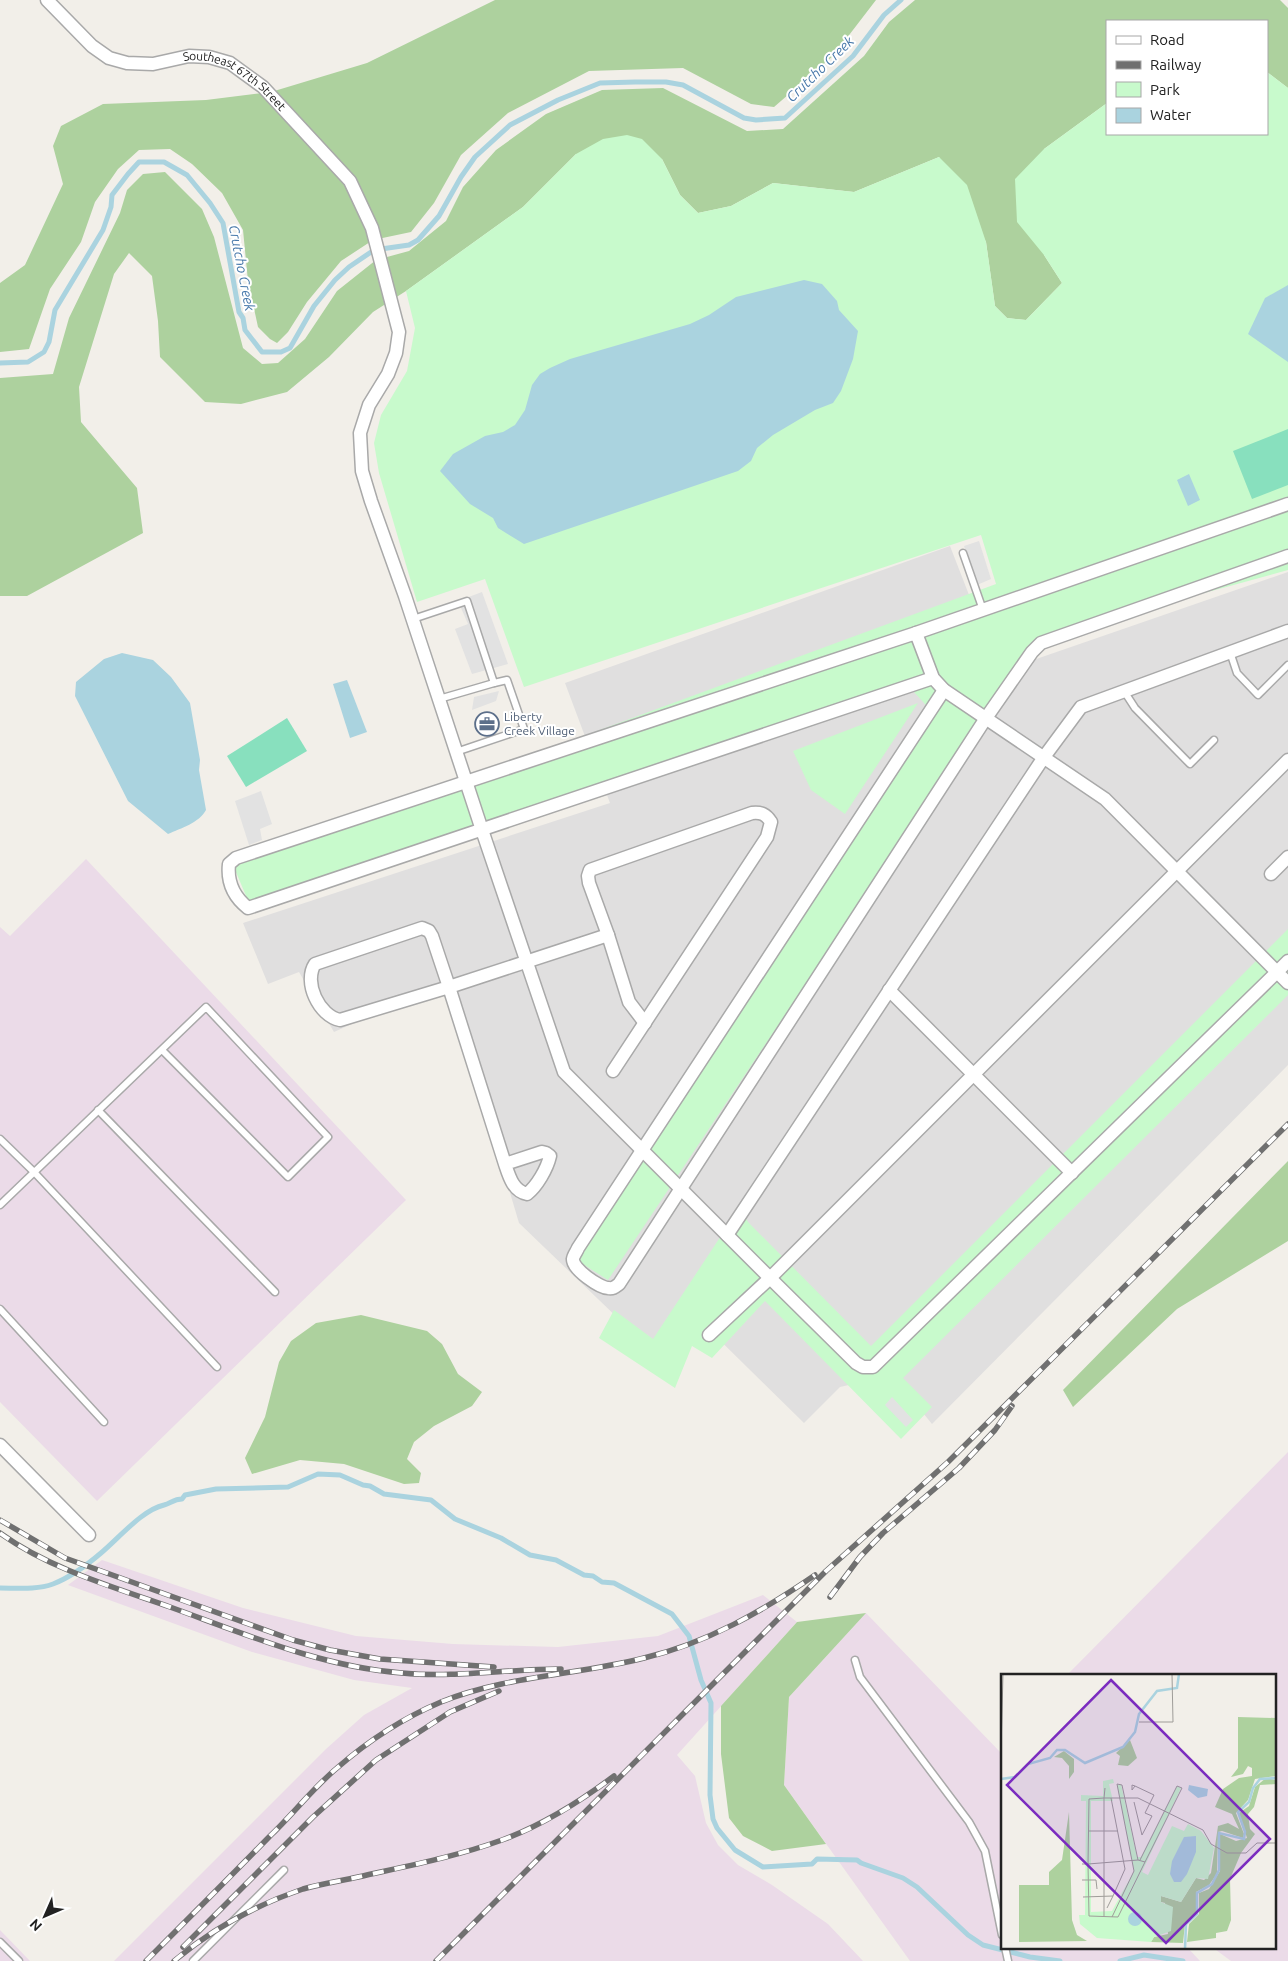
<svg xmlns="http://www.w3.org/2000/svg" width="1288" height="1961" viewBox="0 0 1288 1961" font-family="Ubuntu,sans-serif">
<rect width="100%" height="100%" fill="#f2efe9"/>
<path fill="#e0dfdf" d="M950,546l49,126 289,-100v493l-356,359 -40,-49 -52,12 -36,36 -117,-115 -36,42 -132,-127 -72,-242 -113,51 -35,-60 -31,12 -25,-61 367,-120 -45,-120z"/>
<g fill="#ebdbe8">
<path d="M86,859l320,341 -309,301 -97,-99v-475l10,9z"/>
<path d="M1288,1452v509h-57l-19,-14h62v-272h-207z"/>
<path d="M102,1560l141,48 113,28 97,8 105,3 100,-11 105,-41 34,27 -120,133 18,21 11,47 12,22 20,20 34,20 56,39 35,37h-749l212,-212 38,-34 48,-27 -58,-8 -102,-28 -184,-67z"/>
<path d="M866,1613l136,141v193h185l13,14h-290l-126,-176 5,-88z"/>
<path d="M0,1930l30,31h-30z"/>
</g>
<g fill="#add19e">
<path d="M495,0h381l-43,56 -59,51 -23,-3 -68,-36 -94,3 -81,42 -47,42 -27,48 -23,29 -38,8 -32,21 -34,41 -19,30 -11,11 -7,-4 -12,-12 -10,-46 -5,-51 -21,-37 -30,-29 -22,-15 -31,1 -21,19 -23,33 -14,40 -31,47 -21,60 -29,3v-69l25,-18 38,-81 -10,-38 8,-20 42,-22 103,-4 65,-8 96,-29z"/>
<path d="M915,0h365l8,8v80l-21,-16v-51h-160v82l-63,46v106l18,28 -36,37 -19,-2 -12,-12 -9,-64 -47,-85 -85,35 -81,-9 -42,23 -33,7 -18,-18 -18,-36 -86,-5 -53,53 -117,84 -33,21 -44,45 -42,35 -46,12 -36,-2 -45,-45 -2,-36 -6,-45 -23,-23 -15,21 -35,113 2,35 56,66 6,45 -116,63h-27v-218l53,-4 16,-56 51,-105 7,-23 16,-16 22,-2 37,37 12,28 29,111 19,16 16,-1 27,-24 32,-48 39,-31 33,-9 37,-30 17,-34 33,-37 50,-36 56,-24 61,-2 84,43 36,-2 81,-73 25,-34z"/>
<path d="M1288,1161v80l-111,68 -104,98 -10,-17z"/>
<path d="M361,1315l66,16 15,13 16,30 24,18 -10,14 -38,20 -20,16 -7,17 14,14 -2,10 -15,1 -60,-20 -44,-4 -48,14 -7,-16 20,-41 14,-55 12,-21 25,-18z"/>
<path d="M866,1613l-77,84 -5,88 42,59 -54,7 -29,-15 -14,-18 -8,-64v-48l76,-84z"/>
</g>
<g fill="#c8facc">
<path d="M1267,72l21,16v482l-252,69 -428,641 -30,-19 355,-548 -28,-31 -656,221 -16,-38 763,-281 -15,-49 -457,152 -39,-108 -68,23 -38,-129 -5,-30 7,-28 26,-44 8,-43 -9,-37 117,-84 53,-53 27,-15 24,-4 15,4 20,20 18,36 18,18 33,-7 42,-23 81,9 85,-35 28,28 19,57 9,64 12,12 19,2 36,-37 -18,-28 -27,-33 -2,-43 29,-30 63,-46v31h160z"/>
<path d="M918,703l-73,111 -34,-24 -18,-39z"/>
<path d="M1288,929v66l-385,383 29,29 -31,32 -136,-138 -53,57 -20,-12 -17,42 -76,-50 15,-28 39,29 87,-132 8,15 123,124z"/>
</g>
<g fill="#88e0be">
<path d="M1288,429v56l-36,14 -19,-48z"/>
<path d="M287,718l20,33 -61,36 -19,-31z"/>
</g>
<g fill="#e2e2e2">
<path d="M979,541l12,38 -14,6 -13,-39z"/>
<path d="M482,592l26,72 -36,10 -17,-45 13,-5 -10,-23z"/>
<path d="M499,691l-3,10 -24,9 2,-13z"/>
<path d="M261,791l11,33 -12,5 2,11 -13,5 -14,-44z"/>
<path d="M892,1397l21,23 -7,7 -21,-22z"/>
</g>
<g fill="#aad3df">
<path d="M804,280l18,4 15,17 2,9 19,21 -5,28 -12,32 -8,12 -18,7 -42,25 -16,13 -6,13 -13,10 -214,73 -26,-16 -5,-10 -23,-14 -30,-33 13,-17 32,-18 18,-4 12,-7 10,-15 7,-25 8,-11 10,-6 20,-9 120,-35 19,-9 27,-18z"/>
<path d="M1288,285v77l-40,-28 17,-36z"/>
<path d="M1189,474l11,26 -12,6 -11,-26z"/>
<path d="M122,653l31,7 18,17 19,26 10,57 -1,10 7,40c-7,13 -25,18 -38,24l-40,-33 -53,-105 1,-14 28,-23z"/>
<path d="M347,680l20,52 -17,6 -17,-54z"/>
</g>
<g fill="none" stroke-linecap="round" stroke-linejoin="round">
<g stroke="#aad3df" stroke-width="5">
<path d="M0,363l28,-1 16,-10 5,-10 6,-32 48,-80 8,-23 1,-12 16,-21 11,-12h25l23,13 23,28 13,20 16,89 4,6 2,12 17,22h19l9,-4 24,-42 21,-26 14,-13 25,-17 35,-5 9,-5 21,-24 22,-39 14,-20 35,-32 48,-25 42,-17 35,-1h31l17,3 61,33 12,2 29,-2 68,-62 31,-41 17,-15"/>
<path d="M0,1588c17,0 37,2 53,-4 18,-7 34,-19 48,-31 18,-15 41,-43 63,-48 7,-2 10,-6 18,-6l3,-4 31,-6 72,-2 30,-13 22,1 23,10 7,1 14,8 47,6 24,19 46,19 29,17 26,5 28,15 9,1 9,6 12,1 58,31 17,22 12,44 10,23 -1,92 3,24 4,9 18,22 28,17 49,-3 5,-5 40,1 4,3 42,15 14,9 51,48 15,10 47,12 30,4"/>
<path d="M1120,1961l24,-6 39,6"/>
</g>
<g stroke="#a9a9a9" stroke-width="9">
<g id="service">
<path d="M963,553l20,57"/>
<path d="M413,619l54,-18 27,82 13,-3 17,49 -68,23"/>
<path d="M1230,652l7,21 21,22 30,-30"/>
<path d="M1124,691l11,17 55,56 24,-24"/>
<path d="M439,699l55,-16"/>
<path d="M98,1110l177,182"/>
<path d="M0,1139l34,33 183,195"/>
<path d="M0,1205l206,-198 122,130 -40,40 -126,-127"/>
<path d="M0,1309l104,113"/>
<path d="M855,1660l5,17 109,145 16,29 17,84"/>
<path d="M0,1942l19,19"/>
<path d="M1005,1947l3,14"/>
<path d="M193,1961l91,-91"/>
</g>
</g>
<g stroke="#a9a9a9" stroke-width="15">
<g id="minor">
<path id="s1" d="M47,0l45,46 17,12 18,5 26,1 36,-8 20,1 21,6 33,24 87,94 22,47 27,104 -3,21 -8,21 -19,31 -9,28 2,38 9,30 34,95 77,234 82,242 206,206 518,-518"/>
<path d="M916,633l372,-129"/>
<path d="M944,690l-366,558c-1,3 -5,8 -5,11 -1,10 27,29 35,29 5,1 7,-1 11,-4l367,-566 46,-66 9,-9 247,-87"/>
<path d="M1271,874l17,-17"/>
<path d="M422,928l7,3 3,5 17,51 -109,33c-21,-4 -37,-38 -25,-56z"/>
<path d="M608,935l21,67 16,21"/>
<path d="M1288,961l-11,11 11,11"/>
<path d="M889,990l183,183"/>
<path d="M505,1164l37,-12 4,1 4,3c-3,13 -13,30 -23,38 -14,-3 -18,-18 -22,-30l-56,-177 159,-52 -19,-52 -1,-7 2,-6 162,-57c9,-1 14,1 19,9l-4,15 -154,234"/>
<path d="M727,1235l317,-478 37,-50 207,-76"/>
<path d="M709,1335l61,-57 86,85 7,4h10l404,-395 -172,-173 -161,-109 -11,-12 -17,-45 -680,225 -7,6c-2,18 5,33 19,44l685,-230"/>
<path d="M0,1445l89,90"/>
</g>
</g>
<use href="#service" stroke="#fff" stroke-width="6"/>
<use href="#minor" stroke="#fff" stroke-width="12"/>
<g stroke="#707070" stroke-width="5.5">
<g id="rail">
<path d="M0,1520l65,38 228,82 37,10 50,9 114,8"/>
<path d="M0,1533c50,36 113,54 170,74 75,27 152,60 232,66 53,5 106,-4 159,-4"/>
<path d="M830,1597l30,-40 23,-24 76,-65 36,-38 17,-24"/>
<path d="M183,1947l130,-130 63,-57 74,-48 49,-21"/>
<path d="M146,1961c41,-41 83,-83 124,-125 22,-21 44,-49 67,-68 31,-27 66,-50 104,-66 64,-26 136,-27 203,-44 63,-15 119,-47 171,-83"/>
<path d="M174,1961c38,-32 82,-56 129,-72 18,-5 37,-8 55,-12 49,-11 97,-20 144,-37 41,-15 76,-37 112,-64"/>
<path d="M436,1961l390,-390 122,-109 340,-338"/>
</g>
</g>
<use href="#rail" stroke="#fff" stroke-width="4" stroke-dasharray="11" stroke-linecap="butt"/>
</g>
<defs>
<g id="office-ring" transform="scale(1.25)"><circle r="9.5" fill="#fff" stroke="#5c6f8a" stroke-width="1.5"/><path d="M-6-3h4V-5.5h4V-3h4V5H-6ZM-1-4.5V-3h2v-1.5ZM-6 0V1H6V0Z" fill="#5c6f8a"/></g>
</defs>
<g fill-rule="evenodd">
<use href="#office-ring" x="487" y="724"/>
</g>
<g text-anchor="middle" stroke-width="4" stroke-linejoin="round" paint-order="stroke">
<g font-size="12" fill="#222" stroke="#fff">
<text dy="4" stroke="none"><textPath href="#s1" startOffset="220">Southeast 67th Street</textPath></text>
</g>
<g font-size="12" fill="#4e5e75" stroke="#fff" text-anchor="start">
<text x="504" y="721">Liberty<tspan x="504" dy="14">Creek Village</tspan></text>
</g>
<g font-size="14" font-style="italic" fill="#4a7aab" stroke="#fff">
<text transform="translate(820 69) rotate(-44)" y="5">Crutcho Creek</text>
<text transform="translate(242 268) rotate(79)" y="5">Crutcho Creek</text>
</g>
</g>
<g transform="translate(1001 1674)">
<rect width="275" height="275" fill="#f2efe9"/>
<path d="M237,43l38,1v58l-21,3 -7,21 -12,13 8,21 -1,4 -21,-7 -4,1 -1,42 -8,11 -13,7v22l-11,10 -2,19 -32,-1 3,-5 14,-3 -3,-31 -4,-1v-6l20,6 15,-24 8,2 7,-7 7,-47 10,-3 11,6 -7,-15 -17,-7 8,-18 16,-11 13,-2v-8l-4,-2 -5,8 -12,3 7,-9zM129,66l7,18 -9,8 -10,-1 2,-9 -4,-3zM63,77l10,8v13l-5,7v-13l-7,-8 -8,-1zM265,104l10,2v4l-16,1 -6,22 -6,7 2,15 5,5 -14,19 -11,26 1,41 -4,11 -11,2v5l-29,4 2,-18 10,-10v-21l10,-4 11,-18v-37l16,7 11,-3 -8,-25 10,-7 6,-19zM68,138l3,108 5,15 10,6 -68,1v-57h30v-13l13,-12z" fill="#add19e"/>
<path d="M112,105l1,4 -5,1 4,17h-22v111l21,-1 22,-40 -17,-86 4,-1 16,73h4l36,-71 4,2 -39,84 6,3 24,-49 12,5 4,-7 13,7 13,17 -6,31 -12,-1 -15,24 -20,-6v6l12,5 -2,24 -17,6 -3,5 -54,-4 -17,-14 -1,-9h6l1,-114h-5v-6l22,1v-15z" fill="#c8facc"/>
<path d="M188,111l19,4 -1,7 -9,2 -10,-8zM195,162v16l-9,22 -6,8h-7l-4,-8 2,-13 12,-24zM127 245a7 7 0 1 1 14 0a7 7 0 1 1-14 0Z" fill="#aad3df"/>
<path fill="none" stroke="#aad3df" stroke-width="2.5" d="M0,105l14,-2 13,-13 22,-6 7,-8h8l20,13 38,-16 12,-15 4,-18 18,-23 20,-3 2,-14M184,275l1,-25 11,-10v-21l15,-9 7,-14v-37l25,6 1,-7 -7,-20 11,-10 4,-14 7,-9 16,-1"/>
<path fill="none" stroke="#9f9d99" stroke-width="1" d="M138,48h34l-1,-48M0,77l2,-77M104,114l-1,10 -15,1 -1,65 50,-4 7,2 37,-74 -5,-2 -37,74M110,124l14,71 -12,27M133,128l8,33 10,-19 -7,-3 9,-18 -19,-9 -3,-1v5l3,-4M87,157h30M81,190h6l1,52 29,1 27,-55M81,206h14l1,9M82,223l30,-1 -6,12M103,243v-119h34l65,32 8,14 16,9h19l11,-10h19M111,243l22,-46 -17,-87 5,1 16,75"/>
<path fill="#7b2cbf" fill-opacity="0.15" stroke="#7b2cbf" stroke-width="2.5" d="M110,6l159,159 -104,104 -159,-158z"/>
<rect width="275" height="275" fill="none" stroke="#222" stroke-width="2.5"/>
</g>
<rect x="1106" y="20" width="162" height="115" fill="#ffffff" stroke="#a7a7a7"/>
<rect x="1116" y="36" width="25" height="8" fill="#ffffff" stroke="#a7a7a7"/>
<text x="1150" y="45" font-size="15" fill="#222222">Road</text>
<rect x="1116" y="61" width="25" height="8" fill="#707070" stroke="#a7a7a7"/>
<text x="1150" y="70" font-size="15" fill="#222222">Railway</text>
<rect x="1116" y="82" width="25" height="15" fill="#c8facc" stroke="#a7a7a7"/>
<text x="1150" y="95" font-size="15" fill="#222222">Park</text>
<rect x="1116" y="108" width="25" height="15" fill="#aad3df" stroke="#a7a7a7"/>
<text x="1150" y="120" font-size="15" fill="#222222">Water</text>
<g transform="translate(45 1916) rotate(225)" stroke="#ffffff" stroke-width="4" paint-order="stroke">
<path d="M0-4L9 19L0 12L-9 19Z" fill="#222222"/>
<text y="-8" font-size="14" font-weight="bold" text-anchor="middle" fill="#222222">N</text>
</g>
</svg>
